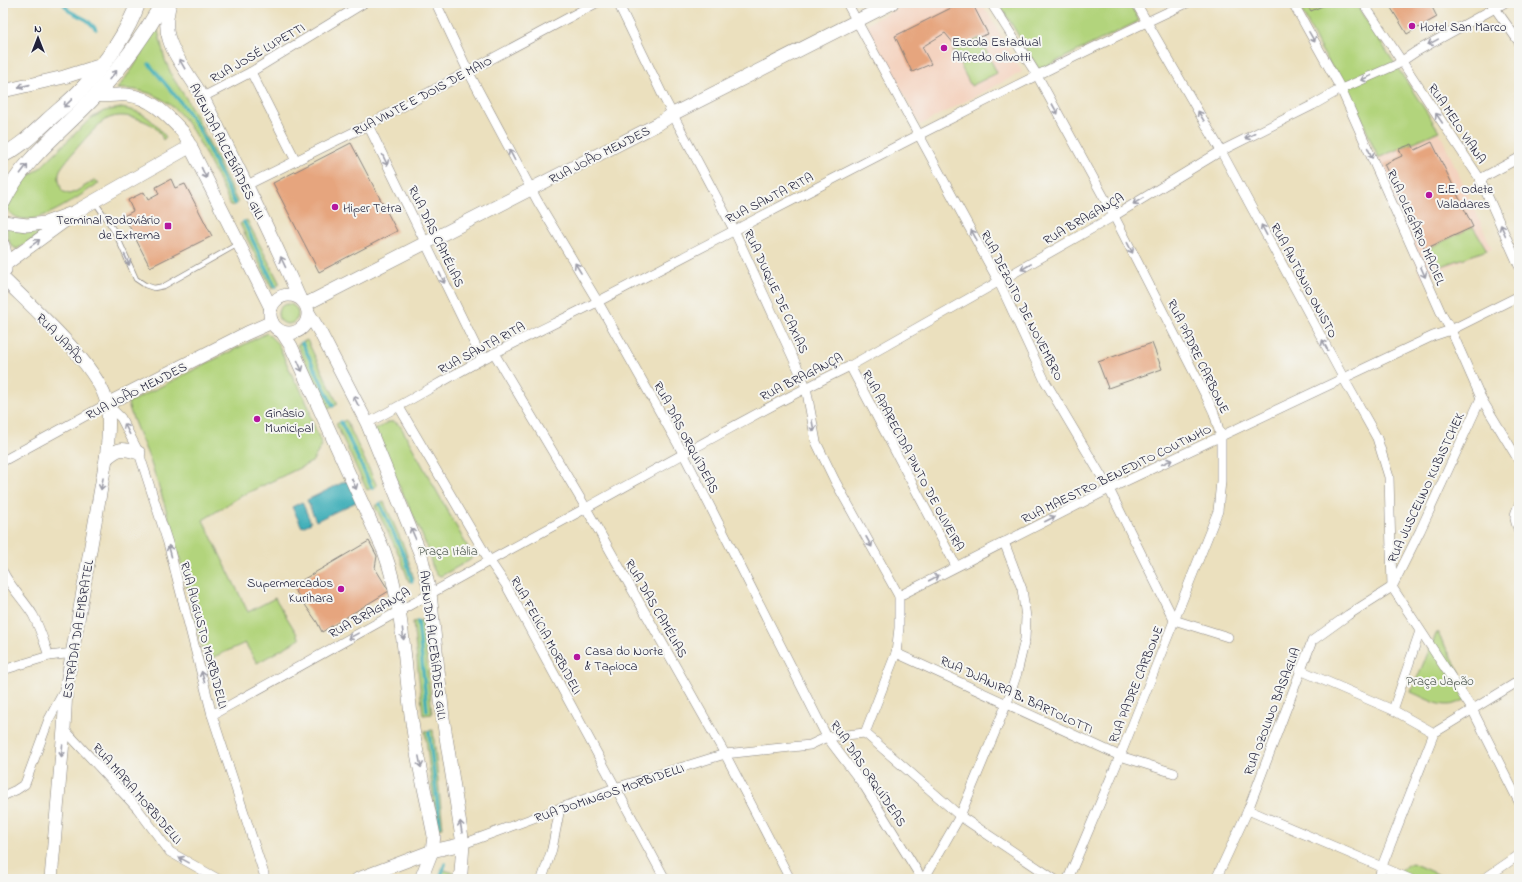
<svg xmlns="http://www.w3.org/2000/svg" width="1522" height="882" viewBox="0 0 1522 882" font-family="'Indie Flower',sans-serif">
<rect width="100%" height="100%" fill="#f6f6f2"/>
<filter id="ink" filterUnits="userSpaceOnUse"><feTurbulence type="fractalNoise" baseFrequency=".025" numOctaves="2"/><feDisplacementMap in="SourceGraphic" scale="8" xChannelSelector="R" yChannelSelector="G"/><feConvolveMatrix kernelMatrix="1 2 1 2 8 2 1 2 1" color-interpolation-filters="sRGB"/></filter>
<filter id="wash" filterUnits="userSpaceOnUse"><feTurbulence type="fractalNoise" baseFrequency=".012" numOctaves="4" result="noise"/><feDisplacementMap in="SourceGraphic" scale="16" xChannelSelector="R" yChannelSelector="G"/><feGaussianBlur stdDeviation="0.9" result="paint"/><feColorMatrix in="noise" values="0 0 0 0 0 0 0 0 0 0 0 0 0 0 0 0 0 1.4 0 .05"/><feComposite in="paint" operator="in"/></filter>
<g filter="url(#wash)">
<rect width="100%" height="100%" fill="#ebe0be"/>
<g fill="#f4d3c0">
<path d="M907,3h75l40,69 -102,53 -54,-101z"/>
<path d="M1439,131l53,117 -70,30 -44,-120z"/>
</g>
<g fill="#b2d47c" stroke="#6a7b5c">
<path d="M999,3h131l9,18 -100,49z"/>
<path d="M1298,3h57l84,128 -61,27 -20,-48 -39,-64z"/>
<path d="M157,26l8,34 8,18 13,20 16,30 36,75 -7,3c-7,-15 -15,-31 -23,-47 -20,-40 -40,-72 -91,-70l16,-21z"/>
<path d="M980,38l17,35 -26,13 -18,-35z"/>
<path d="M121,108c25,4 29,10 45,29l-3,3c-3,-10 -10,-15 -19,-19 -13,-5 -26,-8 -39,-1 -8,4 -41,42 -45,50 -3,6 0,15 2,21l7,3 6,-2 20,-12 4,3c-21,13 -77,59 -94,22l5,-15 31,-23 49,-48 14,-8z"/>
<path d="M247,220l33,64 -8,5 -32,-65z"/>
<path d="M7,227l19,6 23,-4 -32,20c-9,-3 -10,-14 -10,-22z"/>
<path d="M1473,227l14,23 -48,17 -10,-19z"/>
<circle cx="288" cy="314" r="10"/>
<path d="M267,333l11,11 17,38 3,2 12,26v6l12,29 -10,17 -71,34 -38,24 45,92 27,-14 25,41 -43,24 -12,-20 -40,18c-16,-65 -30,-129 -52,-192 -7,-22 -19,-43 -25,-66z"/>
<path d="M307,340l31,64 -10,5 -31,-64z"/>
<path d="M346,420l31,66 -10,4 -31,-66z"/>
<path d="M389,422c6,-1 8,1 12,5l70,126 1,4 -2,3 -29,16c-9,-1 -11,-21 -14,-29 -15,-37 -34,-73 -52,-109v-8z"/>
<path d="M384,502l21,47 9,30 -5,3 -9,-25 -25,-51z"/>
<path d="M423,620l9,94 -9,1 -10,-93z"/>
<path d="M1437,632l32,56 -3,11c-21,13 -34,2 -55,-7z"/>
<path d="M433,730l10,98 -6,1 -12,-98z"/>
<path d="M1412,863l36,16h-50c3,-8 5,-13 14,-16z"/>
<path d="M445,870l11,4 -1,5h-17l4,-8z"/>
</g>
<g fill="#3eaeb8" stroke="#30687a">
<path d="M348,480l10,21 -42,20 -9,-21z"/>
<path d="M302,502l9,21 -9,4 -10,-20z"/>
</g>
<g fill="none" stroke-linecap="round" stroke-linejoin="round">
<g stroke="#3eaeb8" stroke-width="3.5">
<path d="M63,3l6,8 18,9 9,9"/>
<path d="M149,64l33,40 17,25 36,75"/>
<path d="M244,222l31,65"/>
<path d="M302,343l31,63"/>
<path d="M341,422l31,66"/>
<path d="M380,504l26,56 6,21"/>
<path d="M418,621l9,90"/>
<path d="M429,732l11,94"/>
<path d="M440,879l5,-15"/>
</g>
</g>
<g id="blocks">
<g fill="#e6a57e">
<path d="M961,3h11l16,31 -33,11 -10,-12 -23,14 9,17 -19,8 -17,-36z"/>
<path d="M1306,3h23l-18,8z"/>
<path d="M1388,3h42l7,14 -30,17z"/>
<path d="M1432,142l41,85 -48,22 -41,-85 18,-8 -3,-7 13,-5 3,6z"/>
<path d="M351,143l46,88 -78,41 -46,-89z"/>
<path d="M171,179l4,9 10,-4 27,52 -62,31 -26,-51 9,-5 -5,-11 16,-8 4,8 11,-6 -3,-7z"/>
<path d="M1152,343l10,26 -54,19 -10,-26z"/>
<path d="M369,541l8,15 -2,12 14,23 -67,41 -5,-10 -25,-36z"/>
</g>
</g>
</g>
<g filter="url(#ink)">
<use href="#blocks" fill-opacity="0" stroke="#86817c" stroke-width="1"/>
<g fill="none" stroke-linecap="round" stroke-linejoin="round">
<g stroke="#86817c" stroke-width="6">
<path id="lane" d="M95,202l11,16 10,16 20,45 9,6 9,3 10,-2 74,-42"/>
</g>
<g stroke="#86817c" stroke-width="10">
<g id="street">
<path d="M436,3l32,68 70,131 60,100 85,151 144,284 38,50 57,92"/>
<path d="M618,3l46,95 70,132 66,143 6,14 10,55 19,39 64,115v32l-3,25 -31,80"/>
<path d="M847,3l152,279 46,99 64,108 65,131 54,17"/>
<path d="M991,3l46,72 77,141 93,182 7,15 7,24v44l-3,30 -98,245 -52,123"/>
<path d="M1136,3l85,148 123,228 33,59 12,39 3,110"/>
<path d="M1293,3l48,86 101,226 9,15 30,68 38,63"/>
<path d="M1363,3l117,176 39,87"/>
<path d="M1492,4l27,38"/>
<path d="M251,72l45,89"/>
<path d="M203,97l48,-25 113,-69"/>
<path d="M368,125l114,234"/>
<path d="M1480,179l39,-21"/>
<path d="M247,185l121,-60 228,-122"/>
<path d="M494,353l92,155 139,246 65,125"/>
<path d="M850,366l106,200"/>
<path d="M399,407l90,153 17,25 159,294"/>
<path d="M367,423c40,-20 78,-44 118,-65 38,-20 77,-38 116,-58 194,-101 387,-204 586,-297"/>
<path d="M3,461l104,-57 14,14 18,35 29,90 44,172 52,159v5"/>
<path d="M1519,505c-6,11 -5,14 0,26"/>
<path d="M3,572c8,16 21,28 30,43 7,13 11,27 16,41"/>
<path d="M1393,585l27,-54 61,-133"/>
<path d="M1392,587l80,122 47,93"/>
<path d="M899,596l210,-107 324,-153 18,-6 68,-34"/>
<path d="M896,653l224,103 54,17"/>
<path d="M3,670l46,-14 24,-3"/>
<path d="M1300,670l93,40 41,23"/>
<path d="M1393,710l27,-79"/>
<path d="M212,715c125,-70 249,-139 374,-207 87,-48 174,-98 264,-142l264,-150 107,-65 92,-46 28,-16 55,-24 21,-14 87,-48"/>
<path d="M64,729l73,79 33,44 48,27"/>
<path d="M865,733l95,83 94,63"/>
<path d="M3,796l13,-6 9,-6 24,-65 15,-28"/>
<path d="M1248,810l162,69"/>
<path d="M463,844l152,-56 110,-34 85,-9 17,-8 38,-4"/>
<path d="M542,879l10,-30 8,-41"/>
<path d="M924,879l36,-63 47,-113 10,-30 8,-34 1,-22 -4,-28 -18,-47"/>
<path d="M1216,879l32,-69 64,-169 36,-26 44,-28"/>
<path d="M1379,879l3,-13 52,-133 85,-52"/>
<path d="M1484,879l35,-24"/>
</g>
</g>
<g stroke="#86817c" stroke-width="14">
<g id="secondary">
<path d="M170,3c-3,11 -5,25 -1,36 7,23 26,42 36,63 33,65 65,129 94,195"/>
<path d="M3,91l61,-14 38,-12"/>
<path d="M96,95c11,2 21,-1 31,0 24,2 41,21 56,37l88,176"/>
<path d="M3,222l24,3 18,-2 30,-11 116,-66"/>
<path d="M3,245l2,9v16"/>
<path d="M3,266l63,-46"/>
<path d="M5,280c27,27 95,87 102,124 3,16 1,39 -1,55l-40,230 -2,40 -13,150"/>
<circle cx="289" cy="314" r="19"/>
<path d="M306,304l352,-180 15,-10 219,-111"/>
<path d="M309,314l11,18 47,91 54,132 9,38 13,125 20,126 -2,28 -2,7"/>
<path d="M282,332l9,14 93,205c20,55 20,114 28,171 5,39 15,77 22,114l-2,15 -11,28"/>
<path d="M107,404l140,-71 25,-11"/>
<path d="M106,459c13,-12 16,-11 33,-6"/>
<path d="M358,879l74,-28 31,-7"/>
</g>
</g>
<g stroke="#86817c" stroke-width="16">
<g id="primary">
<path d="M3,155c17,-8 31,-22 44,-34 12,-11 25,-21 36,-33 22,-24 44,-54 55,-85"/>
<path d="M3,202c20,-44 62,-73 94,-108 25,-28 47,-58 66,-91"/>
</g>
</g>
<use href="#lane" stroke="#fff" stroke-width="4.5"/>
<use href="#street" stroke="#fff" stroke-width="9"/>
<use href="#secondary" stroke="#fff" stroke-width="13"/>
<use href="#primary" stroke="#fff" stroke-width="15"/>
</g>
<defs><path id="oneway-shaft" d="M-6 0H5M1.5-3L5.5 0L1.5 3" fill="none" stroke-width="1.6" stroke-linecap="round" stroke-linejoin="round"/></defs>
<g stroke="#9c9ca7">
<use href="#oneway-shaft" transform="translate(1312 37) rotate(60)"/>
<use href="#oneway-shaft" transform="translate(1433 42) rotate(151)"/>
<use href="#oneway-shaft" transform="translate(182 64) rotate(-120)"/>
<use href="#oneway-shaft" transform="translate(113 75) rotate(-50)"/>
<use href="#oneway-shaft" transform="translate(1366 78) rotate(156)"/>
<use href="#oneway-shaft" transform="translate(24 86) rotate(167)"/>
<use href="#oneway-shaft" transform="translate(68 103) rotate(136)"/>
<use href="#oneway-shaft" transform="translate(1055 109) rotate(61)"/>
<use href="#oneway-shaft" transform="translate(1201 116) rotate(-121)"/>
<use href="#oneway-shaft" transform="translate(1439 118) rotate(-124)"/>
<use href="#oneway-shaft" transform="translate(1250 136) rotate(153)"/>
<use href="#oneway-shaft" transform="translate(1370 153) rotate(66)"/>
<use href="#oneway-shaft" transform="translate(512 155) rotate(-118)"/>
<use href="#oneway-shaft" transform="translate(385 160) rotate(64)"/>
<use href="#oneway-shaft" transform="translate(24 169) rotate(-53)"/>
<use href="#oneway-shaft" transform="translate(204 173) rotate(65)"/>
<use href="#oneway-shaft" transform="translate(1138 201) rotate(149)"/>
<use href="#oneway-shaft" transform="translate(1264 230) rotate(-118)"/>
<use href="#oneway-shaft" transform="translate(1503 230) rotate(-114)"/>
<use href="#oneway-shaft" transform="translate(974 235) rotate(-119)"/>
<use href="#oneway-shaft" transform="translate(35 243) rotate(-36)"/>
<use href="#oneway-shaft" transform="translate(1130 248) rotate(63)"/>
<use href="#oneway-shaft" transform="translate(127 260) rotate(66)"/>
<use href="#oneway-shaft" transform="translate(283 262) rotate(-115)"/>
<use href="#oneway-shaft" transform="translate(1026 267) rotate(150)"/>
<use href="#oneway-shaft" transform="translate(578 268) rotate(-121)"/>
<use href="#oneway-shaft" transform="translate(1423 272) rotate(66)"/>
<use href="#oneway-shaft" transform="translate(442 278) rotate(64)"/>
<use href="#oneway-shaft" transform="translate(1325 345) rotate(-118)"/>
<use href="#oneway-shaft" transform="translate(300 366) rotate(66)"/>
<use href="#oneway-shaft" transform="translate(356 401) rotate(-117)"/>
<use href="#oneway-shaft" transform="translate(813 426) rotate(80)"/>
<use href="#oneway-shaft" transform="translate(127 429) rotate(-117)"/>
<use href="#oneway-shaft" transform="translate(1167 462) rotate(-25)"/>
<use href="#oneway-shaft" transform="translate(102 484) rotate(100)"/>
<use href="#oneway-shaft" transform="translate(354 484) rotate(66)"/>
<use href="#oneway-shaft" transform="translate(1050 519) rotate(-27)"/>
<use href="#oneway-shaft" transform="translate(413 533) rotate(-113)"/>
<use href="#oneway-shaft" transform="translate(869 542) rotate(61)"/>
<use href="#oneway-shaft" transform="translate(170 551) rotate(-105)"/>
<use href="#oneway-shaft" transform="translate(934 578) rotate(-28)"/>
<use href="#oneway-shaft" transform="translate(403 634) rotate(84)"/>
<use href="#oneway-shaft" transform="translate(353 636) rotate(151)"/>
<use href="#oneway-shaft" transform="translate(203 677) rotate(-105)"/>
<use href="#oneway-shaft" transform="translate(62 751) rotate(95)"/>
<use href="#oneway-shaft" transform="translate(420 762) rotate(79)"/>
<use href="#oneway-shaft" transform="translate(461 827) rotate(-99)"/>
<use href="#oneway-shaft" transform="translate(184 860) rotate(-151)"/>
</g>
</g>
<g fill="#b5179e" stroke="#f6f6f2" stroke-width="1.5">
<circle cx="1412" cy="26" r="4"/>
<circle cx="944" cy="48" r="4"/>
<circle cx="1429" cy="195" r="4"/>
<circle cx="335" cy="207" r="4"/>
<rect x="164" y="222" width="8" height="8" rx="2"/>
<circle cx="257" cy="419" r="4"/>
<circle cx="341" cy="589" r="4"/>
<circle cx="577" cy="657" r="4"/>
</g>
<g text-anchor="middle" stroke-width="4" stroke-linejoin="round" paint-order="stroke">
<g font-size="13" fill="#22223b" stroke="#f6f6f2" text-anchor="start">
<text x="1420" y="31">Hotel San Marco</text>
<text x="952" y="46">Escola Estadual<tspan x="952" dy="15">Alfredo Olivotti</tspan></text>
<text x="1437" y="193">E.E. Odete<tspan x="1437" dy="15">Valadares</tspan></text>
<text x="343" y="212">Hiper Tetra</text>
<text x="160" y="224" text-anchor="end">Terminal Rodoviário<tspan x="160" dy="15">de Extrema</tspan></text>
<text x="265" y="417">Ginásio<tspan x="265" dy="15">Municipal</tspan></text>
<text x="333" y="587" text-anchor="end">Supermercados<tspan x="333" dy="15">Kurihara</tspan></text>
<text x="585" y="655">Casa do Norte<tspan x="585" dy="15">&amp; Tapioca</tspan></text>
</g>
<g font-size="13" fill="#22223b" stroke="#f6f6f2">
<text transform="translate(257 52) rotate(-30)" y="5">RUA JOSÉ LUPETTI</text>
<text transform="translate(422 95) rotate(-28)" y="5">RUA VINTE E DOIS DE MAIO</text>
<text transform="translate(1458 123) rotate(56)" y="5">RUA MELO VIANA</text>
<text transform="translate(228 151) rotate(63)" y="5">AVENIDA ALCEBÍADES GILI</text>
<text transform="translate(599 154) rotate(-27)" y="5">RUA JOÃO MENDES</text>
<text transform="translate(769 197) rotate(-27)" y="5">RUA SANTA RITA</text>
<text transform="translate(1083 218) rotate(-30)" y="5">RUA BRAGANÇA</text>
<text transform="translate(1417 227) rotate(66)" y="5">RUA OLEGÁRIO MACIEL</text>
<text transform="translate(437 236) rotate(64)" y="5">RUA DAS CAMÉLIAS</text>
<text transform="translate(1305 280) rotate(62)" y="5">RUA ANTÔNIO ONISTO</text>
<text transform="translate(777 291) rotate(65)" y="5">RUA DUQUE DE CAXIAS</text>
<text transform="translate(1023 305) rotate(63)" y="5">RUA DEZOITO DE NOVEMBRO</text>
<text transform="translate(61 338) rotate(47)" y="5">RUA JAPÃO</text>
<text transform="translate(481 347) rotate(-28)" y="5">RUA SANTA RITA</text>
<text transform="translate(1199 356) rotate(64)" y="5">RUA PADRE CARBONE</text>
<text transform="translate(801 376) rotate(-27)" y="5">RUA BRAGANÇA</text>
<text transform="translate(136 390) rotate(-27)" y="5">RUA JOÃO MENDES</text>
<text transform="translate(687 437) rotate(62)" y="5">RUA DAS ORQUÍDEAS</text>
<text transform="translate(914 460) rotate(62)" y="5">RUA APARECIDA PINTO DE OLIVEIRA</text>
<text transform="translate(1116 473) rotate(-26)" y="5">RUA MAESTRO BENEDITO COUTINHO</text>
<text transform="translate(1425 487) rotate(-65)" y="5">RUA JUSCELINO KUBISTCHEK</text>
<text transform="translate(657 608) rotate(60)" y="5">RUA DAS CAMÉLIAS</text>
<text transform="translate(369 612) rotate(-29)" y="5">RUA BRAGANÇA</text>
<text transform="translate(77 629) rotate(-81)" y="5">ESTRADA DA EMBRATEL</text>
<text transform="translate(205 635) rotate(75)" y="5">RUA AUGUSTO MORBIDELLI</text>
<text transform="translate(547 635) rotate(61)" y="5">RUA FELÍCIA MORBIDELI</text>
<text transform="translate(434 645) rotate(83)" y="5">AVENIDA ALCEBÍADES GILI</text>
<text transform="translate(1135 684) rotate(-68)" y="5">RUA PADRE CARBONE</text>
<text transform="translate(1017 694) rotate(25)" y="5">RUA DJANIRA B. BARTOLOTTI</text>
<text transform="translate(1271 711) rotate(-69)" y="5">RUA OZOLINO BASAGLIA</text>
<text transform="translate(869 773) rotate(56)" y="5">RUA DAS ORQUÍDEAS</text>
<text transform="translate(609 792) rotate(-19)" y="5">RUA DOMINGOS MORBIDELLI</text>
<text transform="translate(138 793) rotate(49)" y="5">RUA MARIA MORBIDELLI</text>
</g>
<g font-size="13" fill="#4d574e" stroke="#f6f6f2">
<text x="448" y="555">Praça Itália</text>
<text x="1440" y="685">Praça Japão</text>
</g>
</g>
<rect width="1522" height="882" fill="none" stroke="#f6f6f2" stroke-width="16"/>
<g transform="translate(38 38)" stroke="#f6f6f2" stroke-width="3" paint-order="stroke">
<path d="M0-3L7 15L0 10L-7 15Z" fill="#22223b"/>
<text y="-6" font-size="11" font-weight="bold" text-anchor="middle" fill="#22223b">N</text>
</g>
</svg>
